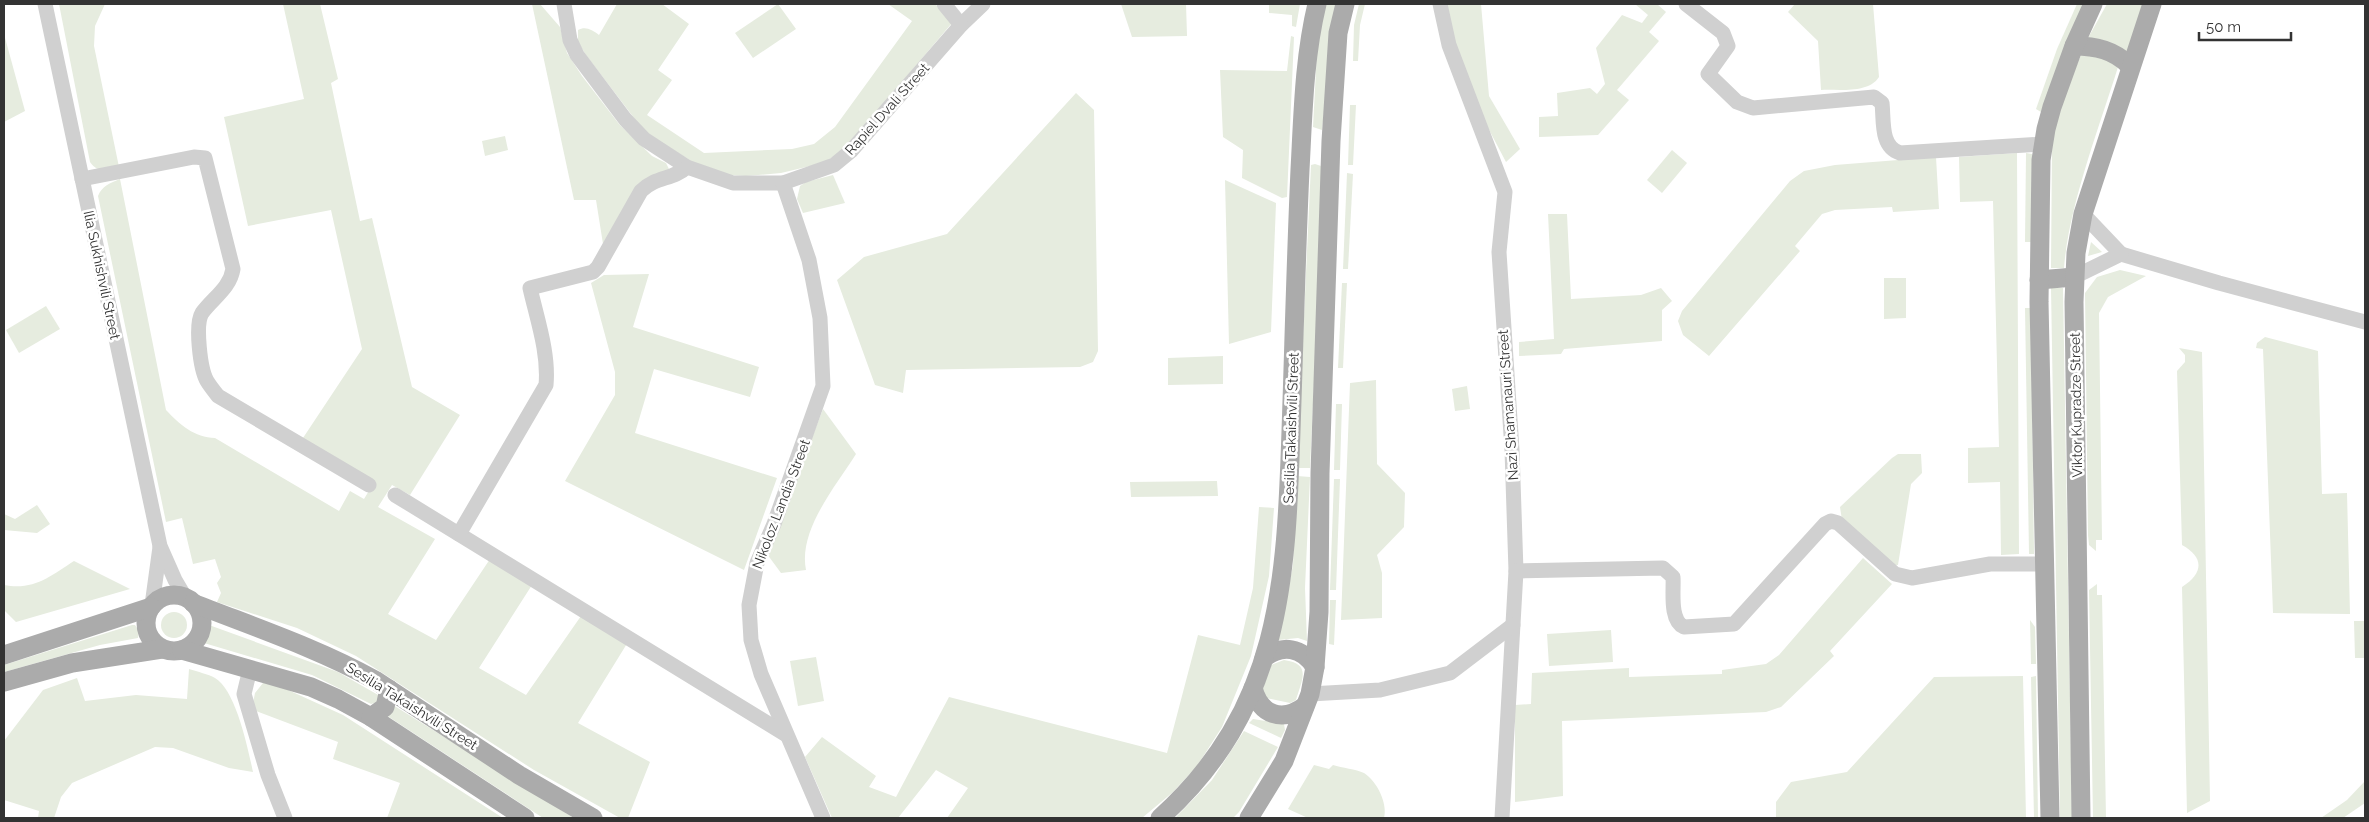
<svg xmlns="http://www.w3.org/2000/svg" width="2369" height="822" viewBox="0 0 2369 822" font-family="Raleway,sans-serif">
<rect width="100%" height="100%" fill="#fff"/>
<g fill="#e6ecdf">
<path d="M59,4h46l-10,22 -1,20 25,121c-11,2 -21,7 -29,-5z"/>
<path d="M283,4h37l18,75 -7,4 29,138 12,-3 40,169 48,28 -50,80 -18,-10 -14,22 57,32 -47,75 48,26 54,-81 42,26 -53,83 47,27 55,-79 47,26 -50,81 72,39 -22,56h-8l-86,-48 -178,-114 -59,-28 -80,-26 4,-9 -4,-10 4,-6 -6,-18 -22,5 -11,-46 -16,4 -68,-326c4,-10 12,-13 22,-17l46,231c13,14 29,28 49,28l124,73 11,-20 14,8 6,-10 -69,-48 61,-92 -31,-139 -83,16 -24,-109 80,-18z"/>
<path d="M532,4h8l20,23 7,26 15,23 37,48 33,32 14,7 3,6 -66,75 -7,-44h-22z"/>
<path d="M617,4h45l27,20 -31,46 14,10 -25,35 57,38 88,-4 22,-5 21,-17 77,-106 -24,-17h47l17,19 -107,126 -22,14 -42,10 -35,3 -17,-1 -28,-8 -47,-29 -13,-11 -55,-72 -8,-13v-12c8,-4 14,0 21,5z"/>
<path d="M778,4l18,25 -43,29 -18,-25z"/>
<path d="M1121,4h65l1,32 -55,1z"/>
<path d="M1269,4h31l-4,23 -4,-1v-11l-23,-2z"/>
<path d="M1324,4h12l-14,126 -9,-3 4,-76z"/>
<path d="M1359,4h6l-5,21 -2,36h-5l1,-36z"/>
<path d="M1445,4h36l8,92 31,53 -14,13 -39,-74z"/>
<path d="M1635,4h22l9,8 -17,20 10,9 -42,49 12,10 -31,35 -59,2v-20l19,-1 -1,-23 33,-5 7,6 8,-10 -9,-36 26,-33 20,8 6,-8z"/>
<path d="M1795,4h78l6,73c-11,17 -40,12 -58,13l-3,-49 -30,-29z"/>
<path d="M2077,4h6l-42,108 -5,-3 21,-60z"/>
<path d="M2107,4h37l-17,48c-13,-8 -24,-13 -39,-14z"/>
<path d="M4,34l21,77 -21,11z"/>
<path d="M1291,36l3,1 -7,160 -5,1 -40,-20 1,-28 -20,-13 -3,-67 67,1z"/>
<path d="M2081,55l22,2 15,10c-19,61 -49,138 -54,201h-13l1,-121 6,-38z"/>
<path d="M1076,93l18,17 4,241 -5,11 -13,5 -174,3 -3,23 -28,-8 -38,-105 27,-23 83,-23z"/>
<path d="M1350,105h6l-3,60h-5z"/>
<path d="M505,136l3,14 -23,6 -3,-15z"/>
<path d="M1672,150l15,13 -25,30 -15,-13z"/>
<path d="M2017,153l2,401 -18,1 -1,-73 -32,1v-35l31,-1 -6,-246 -33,1 -1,-45z"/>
<path d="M2026,153l6,1 -1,88h-6z"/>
<path d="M1936,157l3,52 -46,3 -1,-5 -57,3 -13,4 -27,32 5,5 -91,105 -26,-21 -5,-14 4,-10 108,-130 14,-10 31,-6z"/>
<path d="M1315,164l9,3 -14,301h-13l14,-303z"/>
<path d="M1347,173l6,1 -5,95h-5z"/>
<path d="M833,175l12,28 -42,10 -6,-14 3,-13 6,-4z"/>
<path d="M1225,180l51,23 -5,129 -42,12z"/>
<path d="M1548,214h19l4,85 70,-4 20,-7 11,13 -10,9v31l-98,8 -3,5 -42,2v-14l35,-3z"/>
<path d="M2091,242l11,10 -14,4z"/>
<path d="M2120,270l26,6 -38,21 -9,16 3,227h-6v11l-7,-6 -1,-10 -3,-242 12,-16z"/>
<path d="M649,274l-16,53 126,40 -9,30 -96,-28 -19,64 142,45 -33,92 -179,-89 50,-86v-23l-24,-89 13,-8z"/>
<path d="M1884,278h22v40l-22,1z"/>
<path d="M1342,283h5l-4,85h-5z"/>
<path d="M2051,288h12l9,530h-12z"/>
<path d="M46,306l14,23 -41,24 -13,-23z"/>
<path d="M2025,308h6l3,246h-5z"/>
<path d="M2265,337l53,14 4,143 25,-1 3,121 -77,-1 -10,-264 -7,-1 1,-5z"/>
<path d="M2179,348l23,4 8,449 -23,12 -5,-226c22,-14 22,-30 0,-42l-5,-174 8,-9v-7z"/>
<path d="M1223,356v28l-55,1v-27z"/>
<path d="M1376,380l1,84 28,29 -1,34 -27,28 5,18v45l-41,2 9,-237z"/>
<path d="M1467,386l3,23 -15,2 -3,-22z"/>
<path d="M1336,404h6l-2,66h-6z"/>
<path d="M823,409l33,45c-20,32 -58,76 -50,116l-25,3 -14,-19z"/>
<path d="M1898,454h23l1,19 -11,11 -13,81 -7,1 -49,-46 -2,-13 52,-49z"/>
<path d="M1297,476l13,1 -5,111 2,53 -9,-3 -20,2 15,-75z"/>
<path d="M1334,479h6l-4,111h-6z"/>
<path d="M1217,481l1,15 -87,1 -1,-15z"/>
<path d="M37,505l13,19 -13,9 -33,-3v-16l11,5z"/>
<path d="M1259,507l15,1 -5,68 -18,80 -29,71 -25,39 -24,26 -31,26h-195l21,-30 -32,-18 -38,48h-66l-27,-61 17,-20 54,39 -7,11 27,10 53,-100 218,56 31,-118 42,10 13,-57z"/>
<path d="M1863,558l29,26 -62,67 4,5 -53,51 -15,5 -204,9 1,75 -48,6v-97l16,-1 1,-31 97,-5v9l93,-3v-4l44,-6 13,-9z"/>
<path d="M74,561l56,28 -114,33 -12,-12v-25c29,6 47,-9 70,-24z"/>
<path d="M2097,584v11h5l4,223h-13l-4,-228z"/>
<path d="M1330,600h6l-2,45 -5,-1z"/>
<circle cx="174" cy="625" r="13"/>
<path d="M2030,620l5,7 1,37h-5z"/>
<path d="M2354,621h11v37h-10z"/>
<path d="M132,625h3l4,6 -1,7 -38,7 -96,27v-7z"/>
<path d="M209,625l129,47 42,24 -2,6 -7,2 -59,-29 -108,-32z"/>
<path d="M1611,630l2,32 -64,4 -2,-32z"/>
<path d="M816,657l8,44 -26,5 -8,-45z"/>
<path d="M1284,660c28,4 18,19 12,40l-6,3 -24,-5 -4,-7 9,-26z"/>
<path d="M189,669c9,3 19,5 26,9 21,12 33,71 38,94l-24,-4 -56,-20 -18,-1 -83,36 -11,14 -7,21h-16l1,-7 -35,-11v-59l39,-51 34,-12 8,23 51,-6 51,4z"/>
<path d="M2023,676l3,142h-250v-16l15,-20 56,-10 87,-95z"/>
<path d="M2036,676l2,142h-4l-3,-141z"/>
<path d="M263,683l12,1 68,31 160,103h-116l13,-35 -67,-24 5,-17 -82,-31 -5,2 4,-20z"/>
<path d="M393,705l181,113h-31l-157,-103z"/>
<path d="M1253,719l31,5 1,6 -4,8 -32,-15z"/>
<path d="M1244,731l34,16 -39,65 -6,6h-58l37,-38z"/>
<path d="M1314,765l15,4 4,-4c9,3 23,4 31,8 13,8 24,31 20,45h-76l-20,-9z"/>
<path d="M2365,781v22l-22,15h-22l26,-18z"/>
</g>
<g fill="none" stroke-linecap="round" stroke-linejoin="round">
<g stroke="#d0d0d0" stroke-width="15">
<path d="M45,4l115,542 15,34 10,17"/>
<path d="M564,4l6,36 7,15 48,64 19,20 43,28 46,16h50l51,-18 17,-14 110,-126 22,-21"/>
<path d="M944,4l17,21"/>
<path d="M1440,4l9,41 56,147 -6,60 13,198 4,121 -14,247"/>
<path d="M1686,4l37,29 5,13 -20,28 29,28 16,6 121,-11 8,6c2,17 -2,44 18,50l143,-9"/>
<path d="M82,179l112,-22 11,1 28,111c-3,19 -20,29 -31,44 -7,11 -2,56 5,68 3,5 7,10 11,15l151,89"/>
<path d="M783,183l26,77 11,58 3,68 -49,138 -17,39 -8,42 2,35 10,34 62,144"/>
<path d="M2121,254l98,29 146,39"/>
<path d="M2074,277l47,-23 -38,-40"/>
<path d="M395,495l390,239"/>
<path d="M459,534l87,-149c3,-32 -9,-66 -16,-97l63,-16 5,-5 43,-76c15,-15 32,-11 46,-24"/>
<path d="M1516,571l147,-3 10,9c1,13 -4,43 11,50l50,-3 91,-100 6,-3 7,2 57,51 17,4 78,-14h56"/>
<path d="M152,605l8,-58"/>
<path d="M250,669l-6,25 24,81 17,43"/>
<path d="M1310,694l70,-4 70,-17 63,-48"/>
</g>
<g stroke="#ababab" stroke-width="19">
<path d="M2074,46c22,0 40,4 56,20"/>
<path d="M2039,280l35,-3"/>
<circle cx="174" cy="623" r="28"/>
<path d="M193,603c61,24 124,45 182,77l144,95 74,43"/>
<path d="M182,650l129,37 27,12 33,18 154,101"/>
<path d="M4,655l147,-48"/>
<path d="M1264,658c18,-14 38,-11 51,9"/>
<path d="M4,682l68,-19 90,-14"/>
<path d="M1253,688c7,27 29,35 52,18"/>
<path d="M371,717l14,-10 4,-18"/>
<path d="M1160,818c121,-109 126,-235 131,-387 3,-87 5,-174 9,-261 3,-56 4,-112 17,-166"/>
<path d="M1249,818l35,-57 26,-67 5,-27 4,-55 1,-139 11,-332 7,-108 7,-29"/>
<path d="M2050,818l-11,-516 2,-142 5,-31 6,-22 22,-61 19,-42"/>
<path d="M2081,818l-7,-516 2,-49 7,-39 69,-210"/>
</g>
</g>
<g text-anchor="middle" stroke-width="5" stroke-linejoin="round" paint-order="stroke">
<g font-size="14" fill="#333" stroke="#fff">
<text transform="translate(887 109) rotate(-48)" y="5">Rapiel Dvali Street</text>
<text transform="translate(102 275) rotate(78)" y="5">Ilia Sukhishvili Street</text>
<text transform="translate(1508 405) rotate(-94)" y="5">Nazi Shamanauri Street</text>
<text transform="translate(2076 405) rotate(-91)" y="5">Viktor Kupradze Street</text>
<text transform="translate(1291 428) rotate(-88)" y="5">Sesilia Takaishvili Street</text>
<text transform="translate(781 504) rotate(-69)" y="5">Nikoloz Landia Street</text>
<text transform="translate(412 706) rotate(32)" y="5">Sesilia Takaishvili Street</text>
</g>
</g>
<rect width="2369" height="822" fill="none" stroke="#333333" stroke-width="10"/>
<path d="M2199 32v8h92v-8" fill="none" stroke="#333333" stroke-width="2.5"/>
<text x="2206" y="32" font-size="15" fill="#333333" stroke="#ffffff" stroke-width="4" paint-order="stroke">50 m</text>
</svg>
